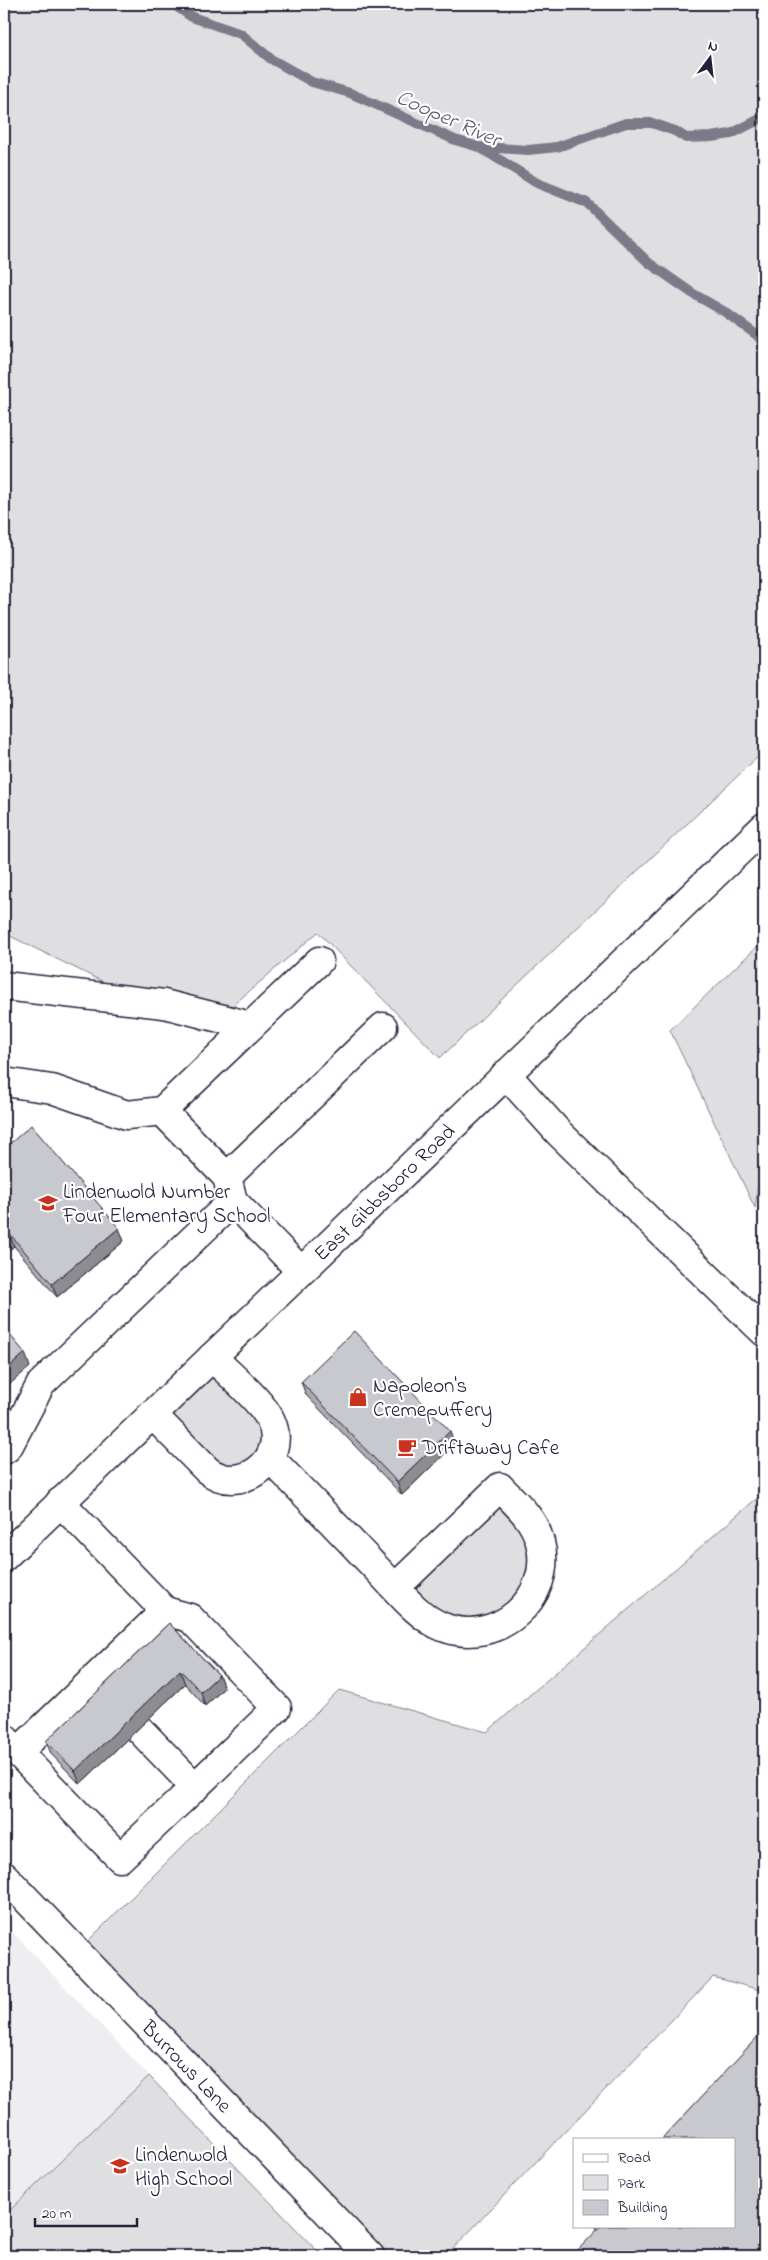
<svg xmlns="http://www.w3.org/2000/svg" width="768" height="2260" viewBox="0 0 768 2260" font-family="'Indie Flower',sans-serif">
<rect width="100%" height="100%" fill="#fff"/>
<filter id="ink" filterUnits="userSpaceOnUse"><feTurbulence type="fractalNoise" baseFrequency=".02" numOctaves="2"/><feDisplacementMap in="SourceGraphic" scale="10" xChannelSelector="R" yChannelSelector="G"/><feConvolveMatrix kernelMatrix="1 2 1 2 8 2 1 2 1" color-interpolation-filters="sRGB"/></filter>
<g filter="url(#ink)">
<path fill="#eeeef1" d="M4,1923l145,153 173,180h-318z"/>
<g fill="#dfdfe2" stroke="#80808e">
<path d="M4,4h760v747l-324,307 -122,-126 -115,99 -199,-98z"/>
<path d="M764,940v198l-9,70 -85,-178z"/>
<path d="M212,1357l63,75 -36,47 -87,-65z"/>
<path d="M500,1487l41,85 -61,59 -78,-37z"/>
<path d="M764,1492v499l-51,-14 -267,279h-77l-287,-309 257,-257 148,42z"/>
<path d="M149,2076l173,180h-318v-40z"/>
</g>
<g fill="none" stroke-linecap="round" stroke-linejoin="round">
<g stroke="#7a7a88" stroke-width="10">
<path d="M173,4l19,13 49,17 30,25 41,23 38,11 105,47 24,7 58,36 50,20 62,60 43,30 33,19 33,24 6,9"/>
<path d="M483,147l45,3 29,-3 69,-24h26l23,8 11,7 25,-1 20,-3 33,-17"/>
</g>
<g stroke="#22223b" stroke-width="31">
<g id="minor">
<path d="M4,986l160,18 87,22"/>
<path d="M506,1074l53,59 205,199"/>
<path d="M4,1082l48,7 75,26 35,-4"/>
<path d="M227,1177l156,-150"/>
<path d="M301,1271l-68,-70 -6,-24 -65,-66 157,-150"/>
<path d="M152,1414l55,56c32,26 82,-9 64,-49 -8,-19 -43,-48 -59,-64"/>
<path d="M4,1450l4,-3 33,-63 192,-183"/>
<path d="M270,1458c35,36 70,72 105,109 19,19 43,51 68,60 53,21 112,-29 97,-85 -6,-24 -24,-38 -40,-55l-105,101"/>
<path d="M165,1611l25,7 87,90 -82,79"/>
<path d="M4,1738l116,120 75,-71 -57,-59"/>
<path d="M18,1752l147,-141 -105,-109"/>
<path d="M4,1876l366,380"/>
</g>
</g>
<g stroke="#22223b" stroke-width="31">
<path id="major" d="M4,1557l760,-730"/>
</g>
<use href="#minor" stroke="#fff" stroke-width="28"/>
<use href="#major" stroke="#fff" stroke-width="28"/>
</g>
<g fill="#acacb2" stroke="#22223b">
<path d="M4,1149l120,92 -67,56 -43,-51 -10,9z"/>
<path d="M301,1382l154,62 -53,51 -96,-100z"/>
<path d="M169,1623l50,52 5,13 -19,18 -20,-22 -105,100 -29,-30 -5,-13z"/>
<path d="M596,2226h138l30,30 -167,-26z"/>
</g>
<g fill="#8c8c91" stroke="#22223b">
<path d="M119,1228l5,13 -67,56 -5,-13z"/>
<path d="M9,1233l5,13 -10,9v-18z"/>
<path d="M25,1353l5,14 -26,22v-17z"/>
<path d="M450,1431l5,13 -53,51 -5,-13z"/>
<path d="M180,1670l5,14 -105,100 -5,-13z"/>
<path d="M219,1675l5,13 -19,18 -4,-14z"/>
</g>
<g fill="#c8c8cf" stroke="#22223b">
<path d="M31,1125l88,103 -67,56 -43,-51 -5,4v-88z"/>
<path d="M4,1328l21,25 -21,19z"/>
<path d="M354,1331l96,100 -53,51 -96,-100z"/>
<path d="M169,1623l50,52 -18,17 -21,-22 -105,101 -29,-30z"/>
<path d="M764,2030v226h-192l29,-30h133v-87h-72z"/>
</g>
</g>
<defs>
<g id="school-bare" transform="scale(1.5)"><path d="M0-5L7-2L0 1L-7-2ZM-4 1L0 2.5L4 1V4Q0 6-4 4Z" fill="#c8321e" stroke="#fff" stroke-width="2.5" paint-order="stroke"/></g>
<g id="shop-bare" transform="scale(1.5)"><path d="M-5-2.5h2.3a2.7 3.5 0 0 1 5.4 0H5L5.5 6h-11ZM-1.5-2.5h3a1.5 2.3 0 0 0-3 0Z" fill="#c8321e" stroke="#fff" stroke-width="2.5" paint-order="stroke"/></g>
<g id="cafe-bare" transform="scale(1.5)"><path d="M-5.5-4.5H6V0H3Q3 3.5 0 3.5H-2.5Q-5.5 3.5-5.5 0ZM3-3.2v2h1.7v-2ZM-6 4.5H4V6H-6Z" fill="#c8321e" stroke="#fff" stroke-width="2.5" paint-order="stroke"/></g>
</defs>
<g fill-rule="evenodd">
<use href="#school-bare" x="48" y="1203"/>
<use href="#shop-bare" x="358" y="1397"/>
<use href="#cafe-bare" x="407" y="1447"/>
<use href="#school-bare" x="120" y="2166"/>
</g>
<g text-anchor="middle" stroke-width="4.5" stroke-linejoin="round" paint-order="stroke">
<g font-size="21" fill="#22223b" stroke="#fff" text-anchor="start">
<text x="63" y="1198">Lindenwold Number<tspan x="63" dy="24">Four Elementary School</tspan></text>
<text x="373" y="1392">Napoleon's<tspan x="373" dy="24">Cremepuffery</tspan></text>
<text x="422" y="1454">Driftaway Cafe</text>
<text x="135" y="2161">Lindenwold<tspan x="135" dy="24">High School</tspan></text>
</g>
<g font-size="21" fill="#22223b" stroke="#fff">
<text transform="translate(384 1192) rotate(-44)" y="7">East Gibbsboro Road</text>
<text transform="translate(187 2066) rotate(46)" y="7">Burrows Lane</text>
</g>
<g font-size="22" font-style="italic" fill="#5c5c6f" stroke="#fff">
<text transform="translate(449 117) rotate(24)" y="8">Cooper River</text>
</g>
</g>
<rect width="768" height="2260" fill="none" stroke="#fff" stroke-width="20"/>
<rect x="10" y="10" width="748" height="2240" fill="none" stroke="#22223b" stroke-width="2" filter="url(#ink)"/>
<rect x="573" y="2138" width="162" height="90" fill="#ffffff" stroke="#a7a7b1"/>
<rect x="583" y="2154" width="25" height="8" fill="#ffffff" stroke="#a7a7b1"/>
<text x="618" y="2162" font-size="15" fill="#22223b">Road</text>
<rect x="583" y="2175" width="25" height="15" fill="#dfdfe2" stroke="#a7a7b1"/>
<text x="618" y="2188" font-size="15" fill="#22223b">Park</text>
<rect x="583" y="2200" width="25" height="15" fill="#c8c8cf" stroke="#a7a7b1"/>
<text x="618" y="2212" font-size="15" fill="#22223b">Building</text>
<g transform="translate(710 58) rotate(15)" stroke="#ffffff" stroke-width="4" paint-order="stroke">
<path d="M0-4L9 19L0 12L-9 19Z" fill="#22223b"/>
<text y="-8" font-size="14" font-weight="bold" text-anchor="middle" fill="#22223b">N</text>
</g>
<path d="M35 2218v8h102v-8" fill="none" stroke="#22223b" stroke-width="2.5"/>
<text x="42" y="2218" font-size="15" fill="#22223b" stroke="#ffffff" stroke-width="4" paint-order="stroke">20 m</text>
</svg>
